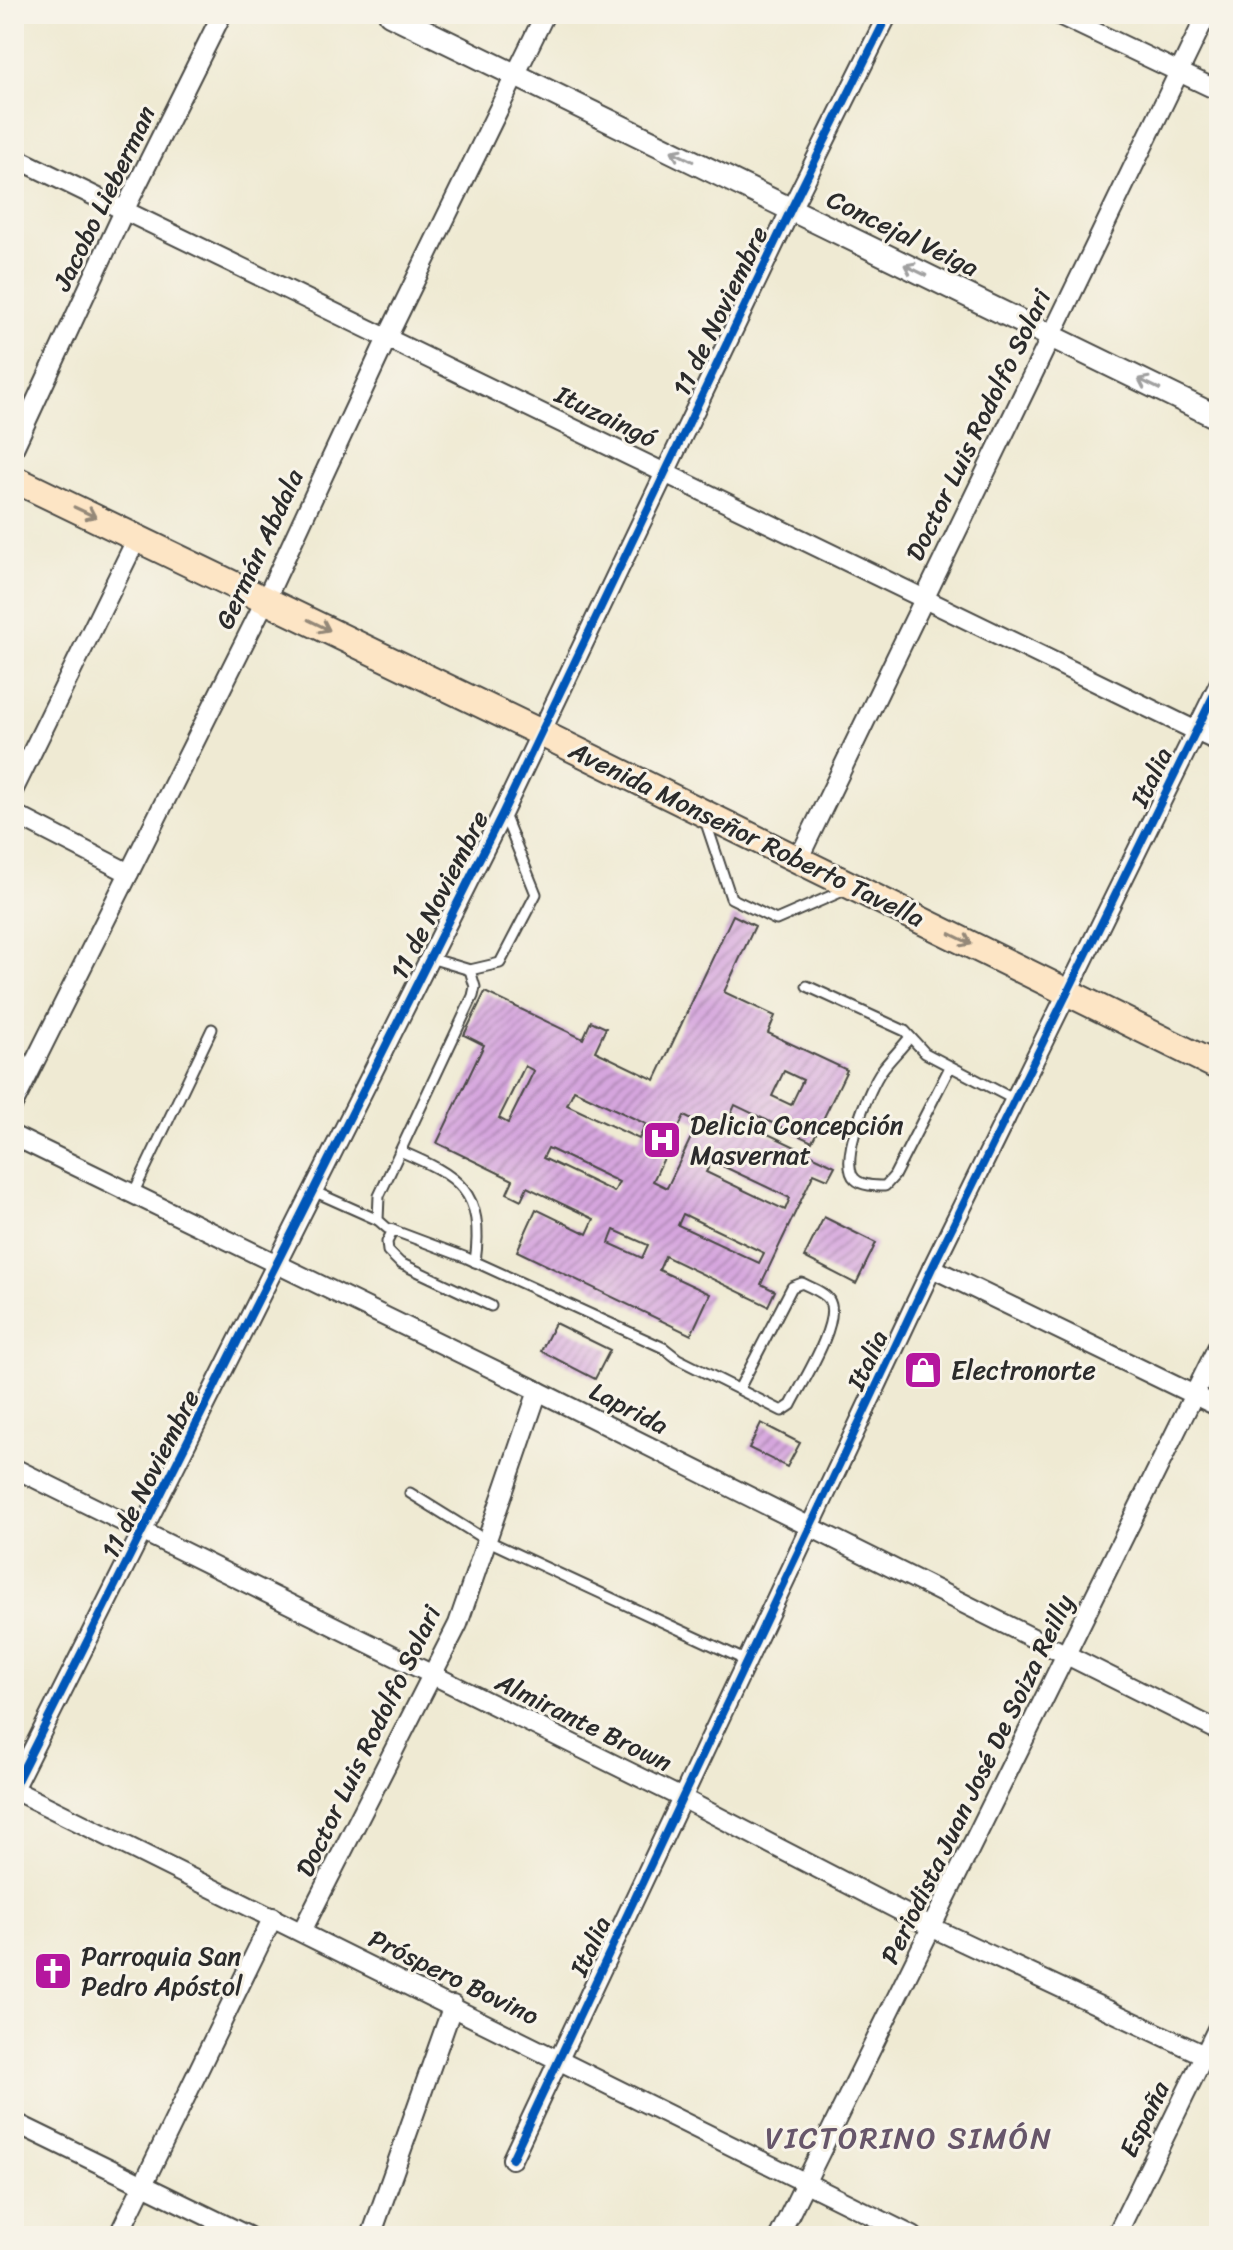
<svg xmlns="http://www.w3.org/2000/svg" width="1233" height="2250" viewBox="0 0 1233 2250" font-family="Sriracha,sans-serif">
<defs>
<pattern id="building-hatch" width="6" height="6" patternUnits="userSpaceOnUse" patternTransform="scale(2)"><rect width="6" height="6" fill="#d6a6de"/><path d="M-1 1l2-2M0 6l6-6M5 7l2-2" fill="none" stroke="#ae87b4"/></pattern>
</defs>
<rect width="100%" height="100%" fill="#f7f3e8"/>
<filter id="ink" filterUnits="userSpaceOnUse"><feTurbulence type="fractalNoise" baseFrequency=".0125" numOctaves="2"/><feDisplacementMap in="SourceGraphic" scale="16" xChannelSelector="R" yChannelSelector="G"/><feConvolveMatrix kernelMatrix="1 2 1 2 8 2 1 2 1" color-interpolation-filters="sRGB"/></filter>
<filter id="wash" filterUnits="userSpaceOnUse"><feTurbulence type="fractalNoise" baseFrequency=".006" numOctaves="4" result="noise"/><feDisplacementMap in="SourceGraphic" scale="32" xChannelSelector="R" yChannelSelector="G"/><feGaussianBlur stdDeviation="1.8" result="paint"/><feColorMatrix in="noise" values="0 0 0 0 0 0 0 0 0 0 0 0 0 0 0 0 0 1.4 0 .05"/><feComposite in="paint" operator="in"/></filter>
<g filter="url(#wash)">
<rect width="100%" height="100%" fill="#efead3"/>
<g id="blocks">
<g fill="url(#building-hatch)" fill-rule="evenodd">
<path d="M733,915l22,11 -31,66 51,24 -7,17 79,37 -35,72 -77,-37 -5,11 105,50 -7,13 -14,-6 -53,111 14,7 -7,15 -103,-50 -6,14 51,24 -19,41 -174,-84 19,-42 51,25 7,-15 -67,-32 -6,13 -14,-7 6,-13 -76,-37 47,-98 -20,-10 21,-43 98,47 8,-18 15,7 -11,23 60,29zM525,1066l9,5 -26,52 -9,-5zM784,1071l19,9 -12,25 -19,-9zM574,1090l72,34 -7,15 -72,-34zM684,1116l14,7 -31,65 -14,-7zM548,1148l71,34 -5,10 -71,-34zM712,1161l78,37 -5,12 -79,-38zM683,1214l81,39 -5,10 -81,-38zM614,1230l34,15 -6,13 -33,-15z"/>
<path d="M824,1217l52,26 -20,41 -52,-27z"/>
<path d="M555,1323l55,27 -15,29 -54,-28z"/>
<path d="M761,1423l39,20 -13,24 -38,-19z"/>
</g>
</g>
</g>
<g filter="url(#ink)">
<use href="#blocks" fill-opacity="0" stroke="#484844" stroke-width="2"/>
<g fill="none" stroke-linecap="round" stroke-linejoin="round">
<g stroke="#484844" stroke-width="13">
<g id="service">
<path d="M705,820l26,78 45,22 69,-30"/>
<path d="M430,958l40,12 30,-7 36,-69 -33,-82"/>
<path d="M470,970l5,17 -2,9 -94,200 -1,24 9,8 80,30 197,90 14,11 104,52 9,-6c11,-22 51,-84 38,-105 -5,-8 -18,-12 -27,-17l-10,4 -53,102"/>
<path d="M807,986l98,45 20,22 90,47"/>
<path d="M910,1037c-9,12 -20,22 -28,33 -12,16 -45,93 -27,109 7,7 20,7 30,7l9,-10 56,-109"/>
<path d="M400,1151c59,25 85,40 75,111"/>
<path d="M313,1191l65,29"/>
<path d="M133,1194l79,-165"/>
<path d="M393,1230l-6,12 1,9 12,12 91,43"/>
<path d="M410,1493l74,46 263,122"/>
</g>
</g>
<g stroke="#484844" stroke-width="22">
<g id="minor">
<path d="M1057,14l162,77"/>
<path d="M14,157l1205,585"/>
<path d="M14,448l110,-237 98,-197"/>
<path d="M14,789l124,-253"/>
<path d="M14,814l115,59"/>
<path d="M798,860l409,-846"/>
<path d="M14,1103l252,-504 122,-263 157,-322"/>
<path d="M14,1136l524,255 681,340"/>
<path d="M932,1268l287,139"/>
<path d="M14,1468l668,330 251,130 286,134"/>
<path d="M14,1787l489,-975 288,-603 97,-195"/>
<path d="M14,1790l899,446"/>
<path d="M302,1931l156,-307 80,-233"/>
<path d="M14,2122l234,114"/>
<path d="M512,2159l420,-891 287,-584"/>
<path d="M118,2236l155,-319"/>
<path d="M371,2236l82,-231"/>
<path d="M779,2236l440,-892"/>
<path d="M1116,2236l103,-211"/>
</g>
</g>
<g stroke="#484844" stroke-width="26">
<path id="tertiary" d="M390,14l829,404"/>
</g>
<g stroke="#484844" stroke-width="30">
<path id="secondary" d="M14,479l525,253 680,335"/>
</g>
<use href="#service" stroke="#fff" stroke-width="9"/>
<use href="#minor" stroke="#fff" stroke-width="18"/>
<use href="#tertiary" stroke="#fff" stroke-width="22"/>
<use href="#secondary" stroke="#fde5c5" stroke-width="26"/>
<g stroke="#f7f3e8" stroke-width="13">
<g id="cycleway">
<path d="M14,1787l489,-975 288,-603 97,-195"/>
<path d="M512,2159l420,-891 287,-584"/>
</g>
</g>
<use href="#cycleway" stroke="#0057b8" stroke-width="8"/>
</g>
<defs><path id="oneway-shaft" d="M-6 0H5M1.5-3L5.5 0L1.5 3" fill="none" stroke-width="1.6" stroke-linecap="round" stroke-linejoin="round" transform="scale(2)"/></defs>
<g stroke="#a0a0a0">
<use href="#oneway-shaft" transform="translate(682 156) rotate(-154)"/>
<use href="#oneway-shaft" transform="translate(915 270) rotate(-154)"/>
<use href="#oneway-shaft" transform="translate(1149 384) rotate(-154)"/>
</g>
<g stroke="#948878">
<use href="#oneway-shaft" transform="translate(85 512) rotate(25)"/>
<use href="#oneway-shaft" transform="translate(319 625) rotate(26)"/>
<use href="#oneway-shaft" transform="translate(961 939) rotate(26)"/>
</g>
</g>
<defs>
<g id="hospital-square" transform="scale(2)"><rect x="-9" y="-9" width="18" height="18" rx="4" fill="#b5179e" stroke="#f7f3e8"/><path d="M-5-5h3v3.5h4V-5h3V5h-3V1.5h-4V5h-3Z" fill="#fff"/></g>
<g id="shop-square" transform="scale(2)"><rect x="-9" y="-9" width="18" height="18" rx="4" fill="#b5179e" stroke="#f7f3e8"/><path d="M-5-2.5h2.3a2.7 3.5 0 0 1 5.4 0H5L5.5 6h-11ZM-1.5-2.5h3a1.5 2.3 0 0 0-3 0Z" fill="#fff"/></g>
<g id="church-square" transform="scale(2)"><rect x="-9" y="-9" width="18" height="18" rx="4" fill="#b5179e" stroke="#f7f3e8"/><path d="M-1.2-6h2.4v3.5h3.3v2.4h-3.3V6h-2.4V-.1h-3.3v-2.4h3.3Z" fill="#fff"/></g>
</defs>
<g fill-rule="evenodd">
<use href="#hospital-square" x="662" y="1140"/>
<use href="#shop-square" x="923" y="1370"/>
<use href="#church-square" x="53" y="1971"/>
</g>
<g text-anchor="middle" stroke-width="6" stroke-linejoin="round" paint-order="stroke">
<g font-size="26" fill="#2b2b2b" stroke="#f7f3e8">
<text transform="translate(104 198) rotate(-64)" y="9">Jacobo Lieberman</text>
<text transform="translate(903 233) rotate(26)" y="9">Concejal Veiga</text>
<text transform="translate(720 311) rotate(-64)" y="9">11 de Noviembre</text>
<text transform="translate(606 416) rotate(26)" y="9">Ituzaingó</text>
<text transform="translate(978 425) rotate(-64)" y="9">Doctor Luis Rodolfo Solari</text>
<text transform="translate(259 549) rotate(-65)" y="9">Germán Abdala</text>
<text transform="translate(1151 777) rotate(-64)" y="9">Italia</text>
<text transform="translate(747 834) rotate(26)" y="9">Avenida Monseñor Roberto Tavella</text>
<text transform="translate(439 895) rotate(-63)" y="9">11 de Noviembre</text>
<text transform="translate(867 1360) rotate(-65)" y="9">Italia</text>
<text transform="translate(629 1408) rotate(27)" y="9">Laprida</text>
<text transform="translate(150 1474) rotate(-63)" y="9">11 de Noviembre</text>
<text transform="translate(584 1722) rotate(26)" y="9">Almirante Brown</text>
<text transform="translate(368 1741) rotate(-64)" y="9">Doctor Luis Rodolfo Solari</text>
<text transform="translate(977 1779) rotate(-64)" y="9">Periodista Juan José De Soiza Reilly</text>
<text transform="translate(590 1946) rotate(-65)" y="9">Italia</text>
<text transform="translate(454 1977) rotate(26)" y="9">Próspero Bovino</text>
<text transform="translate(1144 2119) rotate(-64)" y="9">España</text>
</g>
<g font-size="26" fill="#2b2b2b" stroke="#f7f3e8" text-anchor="start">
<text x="690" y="1134">Delicia Concepción<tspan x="690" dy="30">Masvernat</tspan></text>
<text x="951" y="1379">Electronorte</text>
<text x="81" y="1965">Parroquia San<tspan x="81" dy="30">Pedro Apóstol</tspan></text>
</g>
<g font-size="30" letter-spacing="2" fill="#67566a" stroke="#f7f3e8">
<text x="909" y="2148">VICTORINO SIMÓN</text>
</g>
</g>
<rect width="1233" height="2250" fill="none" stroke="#f7f3e8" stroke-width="48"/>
</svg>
